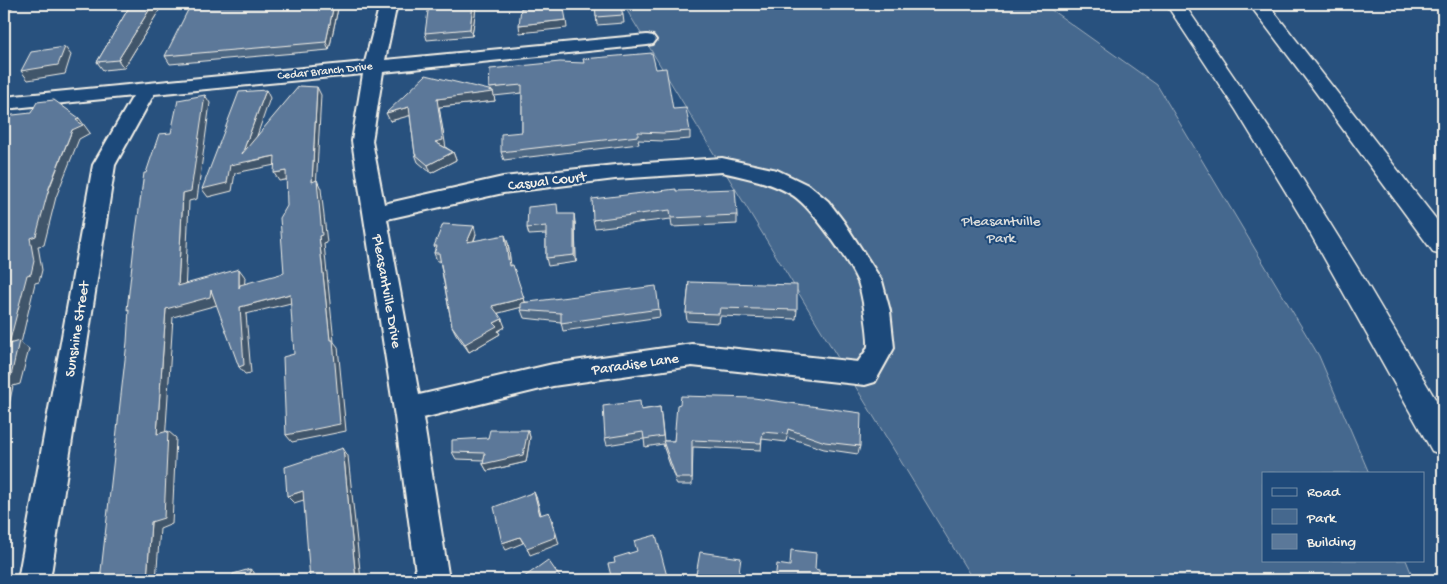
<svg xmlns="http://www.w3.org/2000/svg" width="1447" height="584" viewBox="0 0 1447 584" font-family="'Gochi Hand',sans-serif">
<rect width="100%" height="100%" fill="#28517e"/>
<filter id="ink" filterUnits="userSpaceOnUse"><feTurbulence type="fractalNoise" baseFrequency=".02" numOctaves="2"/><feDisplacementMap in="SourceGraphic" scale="10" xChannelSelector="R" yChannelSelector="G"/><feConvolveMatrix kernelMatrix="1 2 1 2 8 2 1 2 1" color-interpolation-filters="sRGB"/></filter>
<g filter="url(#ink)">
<path fill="#45688e" stroke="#9cacbb" d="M623,4h420l114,81 162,271 50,117h-106v87h143l8,20h-441z"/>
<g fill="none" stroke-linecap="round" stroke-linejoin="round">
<g stroke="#f4f1e8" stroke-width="4">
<path id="street" d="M380,4h17l-12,56 262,-25 6,1 3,4 -3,4 -6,1 -264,27 -11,69 12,63 119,-27 112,-12 107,-7 55,12 33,16 18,15 16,21 38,59 8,30 4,37 -19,34 -10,3 -173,-19 -139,20 -130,32 26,162h-32l-22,-163 -43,-276 11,-67 -209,20 -39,71 -65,415h-32l75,-415 40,-69 -129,13v-12l361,-35zM722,172c25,6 50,10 72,24 20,14 54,64 64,86 4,10 11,52 10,64 -1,5 -7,11 -10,16l-166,-18 -139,20 -134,31 -32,-176 116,-26 112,-14z"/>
</g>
<g stroke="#f4f1e8" stroke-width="3">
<g id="highway">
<path d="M1166,4h18l106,155 67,108 86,145v43l-11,-4 -128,-229 -68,-112z"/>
<path d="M1249,4h19l175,224v27l-9,-2 -120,-163z"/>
</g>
</g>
<use href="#street" fill="#1f4a7a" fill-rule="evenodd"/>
<use href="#highway" fill="#1f4a7a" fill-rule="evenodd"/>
</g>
<g fill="#4e6784" stroke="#f4f1e8">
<path d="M131,4h32l-39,64 -21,2 -6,-8z"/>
<path d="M339,4l-10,46 -159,14 -5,-8z"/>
<path d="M595,4l28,11 1,8 -27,2z"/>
<path d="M476,7l-4,29 -45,4 -2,-7z"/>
<path d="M656,69l17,40 17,22v8l-26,2 -26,-1 1,4 -135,16 -3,-8 21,-20v-39l-28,3 1,5 -56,6 6,40 8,5 3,8 -25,13 -13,-11 -3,-8 -5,-39 -20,6 100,-31 -1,-2z"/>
<path d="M676,191l61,24v9l-65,3 -1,-8 -76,9 -2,-8z"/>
<path d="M559,212v2l16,8 1,40 -28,4 -2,-8v-24l-17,1 -2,-7z"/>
<path d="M476,234l-2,7 34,2 3,23 14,36 134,7 1,8 -97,14 -2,-9 -37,-4 -3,-8v-3l-23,6 7,14 -7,4 2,3 -31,18 -13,-18 -4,-8 -12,-65h-3l-3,-8 1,-4 -1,-3z"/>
<path d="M689,282l108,28 -1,9 -76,-3 -1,7 -32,-2 -1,-8z"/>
<path d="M680,404l180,42 -2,8 -34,-5 -37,-12 -1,5 -24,-3 -1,11 -68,-3 -1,38h-15l-13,-37 -1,-4 -18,3 -1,-8 -37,6 -2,-7 36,-28 19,-3 4,34h10z"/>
<path d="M528,430l2,7 -4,25 -39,9 -4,-7 1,-4 -28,-1 -4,-7 36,-14z"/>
</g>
<g fill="#40546b" stroke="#f4f1e8">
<path d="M4,4h12l-12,13z"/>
<path d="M76,4h18l-2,3 -12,3z"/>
<path d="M153,4h10l-39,64 -6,-8z"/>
<path d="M334,4h5l-10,46 -3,-8z"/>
<path d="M473,4h2l1,3 -4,29 -2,-7z"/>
<path d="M566,20l1,8 -47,5 -1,-8z"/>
<path d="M65,47l6,8 -6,19 -37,6 -7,-9z"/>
<path d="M317,87l4,8 -5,95 -4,-8z"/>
<path d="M266,90l4,8 -22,64 27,-6 5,8 -45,9 -3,18 -24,6 -6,-8 40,-35z"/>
<path d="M493,91l2,10 -56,6 7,41 -11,-6 2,-43z"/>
<path d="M205,95l5,8 -13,96 -8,2 -4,93 -7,-8 5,-93z"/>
<path d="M409,107l3,8 -22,6 -4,-8z"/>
<path d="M79,118l11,15 -11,6 -23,58 -12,48 -6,1 4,24 -3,12 -4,1 -14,60 8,6 -9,35 -7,2 -9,42v-50l5,-34 21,-106 46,-118z"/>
<path d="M453,152l3,8 -25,13 -3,-8z"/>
<path d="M286,171l4,8 -11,2 -5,-8z"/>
<path d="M317,180l4,9 6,54 -3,1 10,98 4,5 8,84 -54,11 -6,-7 44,-95 -11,-104z"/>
<path d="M8,182l7,8 -11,2v-9z"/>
<path d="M574,214l1,8 1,40 -2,-7z"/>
<path d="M474,226l2,8 -6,16 -3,-8z"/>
<path d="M505,235l3,8 4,32 -3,-9z"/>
<path d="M239,269l6,8 -1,19 -5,-8z"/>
<path d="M211,290l6,15 -44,12 -8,125 -8,-8 9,-125z"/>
<path d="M290,294l5,8 -49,12 5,59 -6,1 -6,-7 1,-60z"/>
<path d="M524,298l2,8 -31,8 -3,-8z"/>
<path d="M502,319l3,8 -7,4 2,3 -31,18 -4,-8 29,-21z"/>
<path d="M528,430l2,7 -4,25 -39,9 -4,-7z"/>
<path d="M168,431l8,7 -4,86 -12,5 -4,51h-9l4,-58z"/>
<path d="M343,448l5,8 13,124h-5z"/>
<path d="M303,491l7,7 -16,5 -7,-7z"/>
<path d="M534,492l3,7 6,23 -3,-7z"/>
<path d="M549,512l3,7 7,25 -29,11 -3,-7z"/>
<path d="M520,537l3,6 -17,7 -4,-7z"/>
<path d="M250,569l4,3v8h-4z"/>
</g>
<g fill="#5b7899" stroke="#f4f1e8">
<path d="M131,4h22l-35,56 -21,2z"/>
<path d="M191,4h143l-8,38 -161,14z"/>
<path d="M429,4h44l-3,25 -45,4z"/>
<path d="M530,4h33l3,16 -47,5 2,-17 9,-1z"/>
<path d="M595,4h25l3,11 -27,2z"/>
<path d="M65,47l-7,18 -37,6 10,-19z"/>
<path d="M652,53l4,16 10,-1 7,41 13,-1 4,23 -27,2 -25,-1v4l-137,16v-18l21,-2v-47l-33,3 1,-19 70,-7 24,1 -1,-4z"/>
<path d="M426,75l67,16v1l-56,7 6,41 -8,2 18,10 -25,13 -13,-11 -6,-47 -23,6z"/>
<path d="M299,86l18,1 -5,95 5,-2 5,55 -3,1 11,104h3l7,84 -54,11 -3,-78 11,-3 -4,-60 -50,13 4,58 -5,2 -28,-77 -1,7 -44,12 -9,125 11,-3 -4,87 -13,4 -4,58h-47l27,-238 2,-33 -2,1 7,-64 10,-73h2l13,-39 12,-1 7,-33 27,-5 -14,96 -8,2 -5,93 61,-17v19l1,-3 44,-12 -4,-55 7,-12 -1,-35 -12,2 1,-17 -45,9 -3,18 -25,6 37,-97 27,-2 -24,64z"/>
<path d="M54,100l25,18 -3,2 7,5 -11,5 -23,58 -13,48 -6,2 4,23 -3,13 -4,1 -18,69 10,-3 -8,35 -7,2v-184l4,-12 -4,1v-67l27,-3 6,-11z"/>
<path d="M676,189v2l59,-2 2,26 -66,3 -1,-8 -77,10 -1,-21z"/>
<path d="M557,204l1,10h16v41l-28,3v-32l-19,2 1,-21z"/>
<path d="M443,224l31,2 -7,16 38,-7 4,31 4,-1 11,33 -32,8 10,13 -8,4 3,3 -32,18 -13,-18 -13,-73h-5l3,-7h-3z"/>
<path d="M689,282l108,3v25l-77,-2 -1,6 -33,-1z"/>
<path d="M656,286l3,23 -98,14v-10l-40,-3v-7z"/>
<path d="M681,396l73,2 107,15 -1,33 -35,-4 -37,-13 -1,5 -24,-2 -2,11 -69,-3v38h-16l-13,-37h11l3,-36 3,-1z"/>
<path d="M640,401l1,9 19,-3 3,29 -19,3 -1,-7 -38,6 -2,-32z"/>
<path d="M490,430h38l-5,25 -40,9 2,-11 -33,-1v-12l36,-2z"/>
<path d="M343,448l13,132h-46l-7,-89 -16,5 -2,-29z"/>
<path d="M534,492l6,23 9,-3 7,25 -29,11 -7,-11 -18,6 -8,-36z"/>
<path d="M656,535l12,45h-56l-4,-16 7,-1 -1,-5 23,-7 -3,-10z"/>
<path d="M791,550l25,3 -1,16 4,1v3l65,7h-109l2,-16 13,2z"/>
<path d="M700,552l41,6 -3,22h-43z"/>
<path d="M548,560l14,20h-42z"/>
<path d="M250,569v11h-18l1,-6z"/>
</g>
</g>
<g text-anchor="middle" stroke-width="4" stroke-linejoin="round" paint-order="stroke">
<g font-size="12" fill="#f4f1e8" stroke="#1f4a7a">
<text transform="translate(325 70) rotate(-6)" y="4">Cedar Branch Drive</text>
</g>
<g font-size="15" fill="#f4f1e8" stroke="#1f4a7a">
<text transform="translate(547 180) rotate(-7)" y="5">Casual Court</text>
<text transform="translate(388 291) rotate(80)" y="5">Pleasantville Drive</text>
<text transform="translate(76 329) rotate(-81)" y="5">Sunshine Street</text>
<text transform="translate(635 363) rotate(-8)" y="5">Paradise Lane</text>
</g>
<g font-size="15" fill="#dadcda" stroke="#1f4a7a">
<text x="1001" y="225">Pleasantville<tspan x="1001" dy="17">Park</tspan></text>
</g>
</g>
<rect width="1447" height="584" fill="none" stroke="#1f4a7a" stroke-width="20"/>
<rect x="10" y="10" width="1427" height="564" fill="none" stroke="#f4f1e8" stroke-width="2" filter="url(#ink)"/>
<rect x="1262" y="472" width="162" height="90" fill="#1f4a7a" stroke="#748da6"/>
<rect x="1272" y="488" width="25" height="8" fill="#1f4a7a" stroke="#748da6"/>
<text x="1307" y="496" font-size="15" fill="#f4f1e8">Road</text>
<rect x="1272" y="509" width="25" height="15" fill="#45688e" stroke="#748da6"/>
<text x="1307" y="522" font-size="15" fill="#f4f1e8">Park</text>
<rect x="1272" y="534" width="25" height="15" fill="#5b7899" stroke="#748da6"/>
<text x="1307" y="546" font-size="15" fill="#f4f1e8">Building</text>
</svg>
